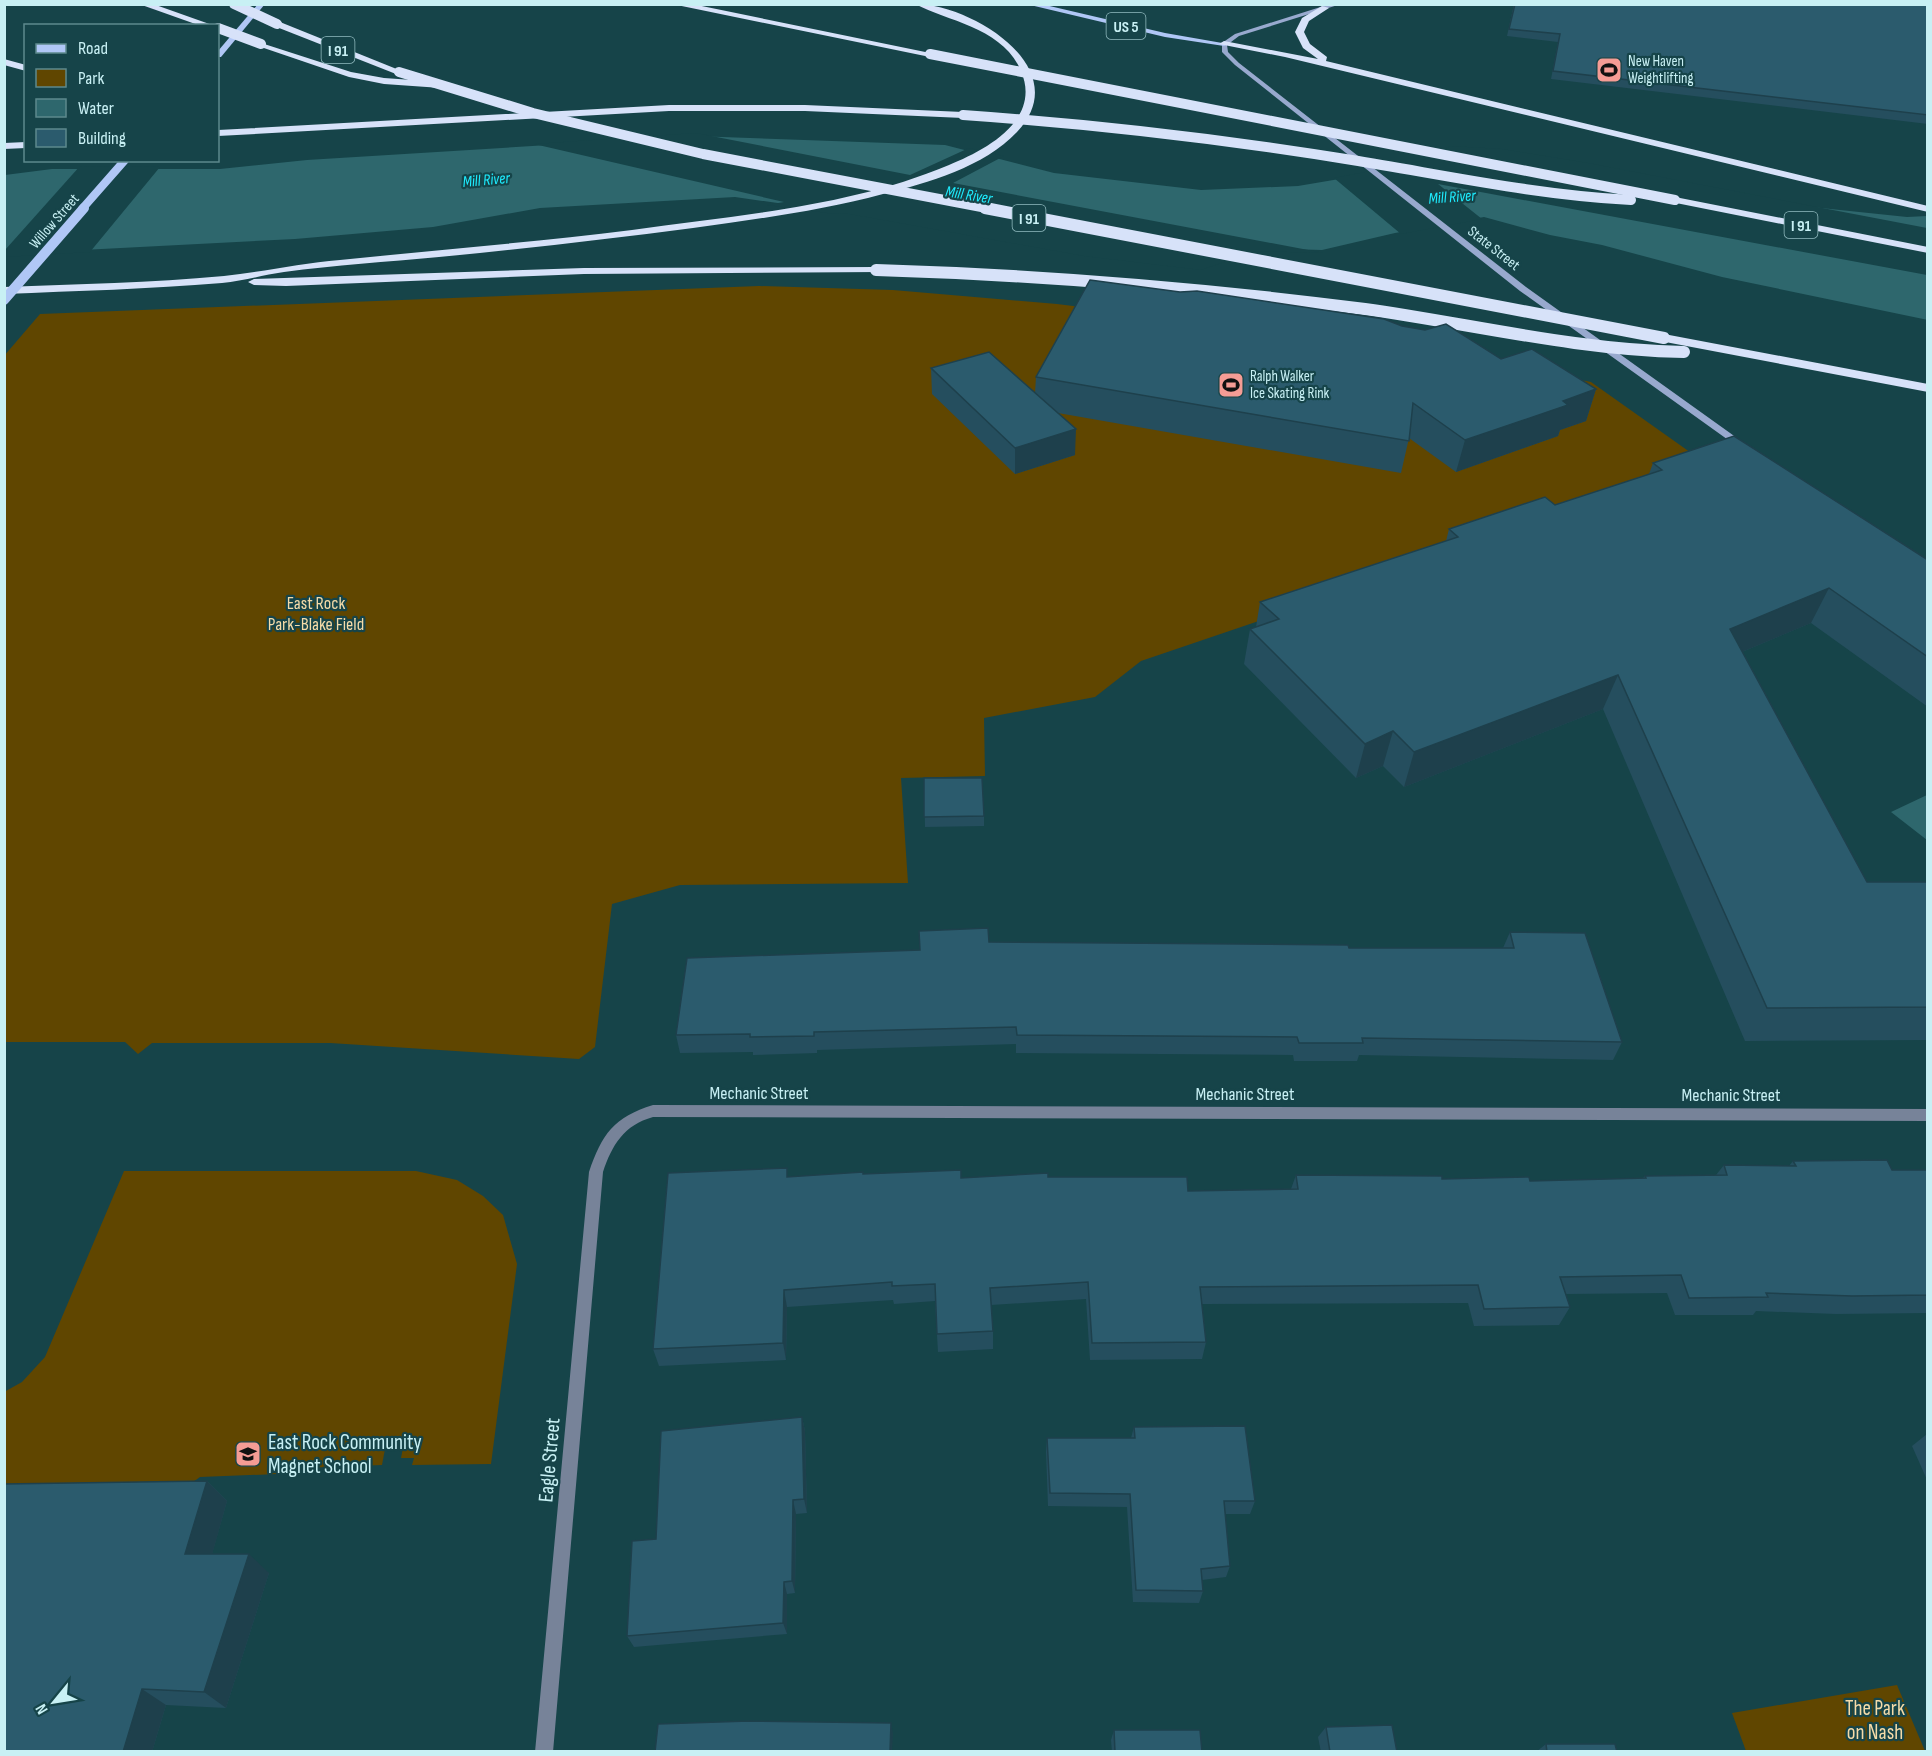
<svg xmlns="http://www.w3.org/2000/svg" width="1932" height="1756" viewBox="0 0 1932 1756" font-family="'Sofia Sans Condensed',sans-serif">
<rect width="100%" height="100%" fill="#164449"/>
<g fill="#604600">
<path d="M759,286l134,4 164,14 374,46 160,32 120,85 -570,194 -46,36 -111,21 1,58 -84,2 7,105 -228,2 -68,19 -17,143 -16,12 -249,-16h-178l-14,11 -13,-12h-120l-1,-686 36,-42z"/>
<path d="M124,1171h292l41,9 26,16 20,19 14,49 -26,200 -79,1 2,-7h-13l2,-10 -18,1 -3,16 -79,3 -1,5 -102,4 -7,5 -188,23 -1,-113 18,-10 23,-25z"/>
<path d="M1897,1685l28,66h-179l-14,-38z"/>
</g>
<g fill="#2e676d">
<path d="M693,136l252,9 109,28 147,17 97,-4 118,-20 491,51 20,-1 1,104 -206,-43 -120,-32 -52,-10 -66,-18 -89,16 -73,17 -66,-2 -339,-25 -182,-26 -195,11 -107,19 -138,12 -290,15v-79l47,-6h168l87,-9z"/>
<path d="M1927,795v45l-36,-28z"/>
</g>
<g fill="#164449">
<path d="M696,133l214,42 59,-27 35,8 -51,27 371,70 -68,-2 -55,19 -117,-14 -240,-43 -9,1 -68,-9 17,-3 -250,-58z"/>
<path d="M1450,146l52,3 86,14 339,65v47l-489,-91 44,35 -81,15 -67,-56 88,-17z"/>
<path d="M80,166l80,1 -70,85 -86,5 1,-7z"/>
</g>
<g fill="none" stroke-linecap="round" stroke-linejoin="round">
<path fill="#778399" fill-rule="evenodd" d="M653,1105l1275,4v12l-1275,-4c-29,8 -41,28 -50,55l-50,580h-18l54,-580c13,-38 25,-55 64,-67z"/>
<path fill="#98a9ce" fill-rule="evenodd" d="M1330,4h11l-102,32 -12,9 1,7 11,11 287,224 218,156v4h-6l-218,-156 -285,-226 -13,-13v-9l13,-9z"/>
<g fill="#b0c7f6" fill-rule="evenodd">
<path d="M258,4h7l-44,53h-3v-6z"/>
<path d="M1026,4h15l124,29 63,11 -4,2 -59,-9z"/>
</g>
<g fill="#d7e2f9" fill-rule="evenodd">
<path d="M139,4h14l62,22h-14z"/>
<path d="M672,4h20l243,50 -5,3z"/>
<path d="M915,4c57,0 162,65 102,128 -33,35 -89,51 -134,62 -63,17 -126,25 -190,34 -85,11 -169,21 -254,29 -52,5 -104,8 -155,15 -21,3 -41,9 -62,11 -72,6 -145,8 -218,11v-7c74,-3 147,-4 220,-11 39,-4 77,-13 116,-16 97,-10 195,-18 292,-30 106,-15 217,-23 317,-65 37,-15 93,-45 72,-94 -18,-43 -71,-49 -106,-67z"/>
<path d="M1322,6l7,2 -20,13 -5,11 6,12 17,13 -1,4 602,145v6l-643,-155 -66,-13 5,-3 94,18 -15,-11 -8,-16 7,-14z"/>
<path d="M274,22h6l124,50 -8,2 -122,-48z"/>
<path d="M258,42l93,30 33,6 57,4 5,3 -5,3 -57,-4 -35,-7 -91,-31z"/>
<path d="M4,59l22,6v6l-22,-6z"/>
<path d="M669,105h136l158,7 5,3 -5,3 -158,-7h-136l-451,25v-6z"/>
<path d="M26,142v6l-22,1v-6z"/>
<path d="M1675,197l253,50v6l-257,-51 -1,-2z"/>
<path d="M876,267l4,1v4l-296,2 -298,12 -32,-1 -6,-3 6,-3 330,-11z"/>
<path d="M1664,334l264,50v8l-268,-51 -2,-3z"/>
</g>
<path stroke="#b0c7f6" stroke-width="8" d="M82,209l43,-49"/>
<path stroke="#b0c7f6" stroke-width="10" d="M4,300l80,-92"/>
<g stroke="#d7e2f9" stroke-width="10">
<path d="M234,4l43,20"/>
<path d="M218,28l43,16"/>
<path d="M930,54l745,146"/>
<path d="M399,72l134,41 170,41 289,55"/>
<path d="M963,115c130,9 260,24 389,45 93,15 184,35 279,40"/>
</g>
<g stroke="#d7e2f9" stroke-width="12">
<path d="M985,208l679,130"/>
<path d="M876,270c164,5 326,18 489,39 107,15 211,41 319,43"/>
</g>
</g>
<g fill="#254e5e">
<path d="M1514,4h414v120l-377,-45 7,-37 -51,-6z"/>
<path d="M1402,326l99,33 95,30 -10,32 -26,9 -2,6 -102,36 -47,-34 -8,35 -343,-60 17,42 -60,19 -83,-80 -1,-26 104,25 1,-16z"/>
<path d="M1653,463l275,97v147l-117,-84 -69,29 125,230h61v158l-183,1 -142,-332 -199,78 -21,-21 -27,12 -112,-114 6,-35 6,-2 4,-25 186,-61 3,-12 106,-24 94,-31z"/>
<path d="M924,778l60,38v10l-59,1z"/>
<path d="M1510,932l112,110 -9,18 -254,-5 -2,6h-63l-1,-6 -277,-2v-9l-199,6v3l-64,2v-3l-73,1 -4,-18 244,-85 69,-8 360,6h154z"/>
<path d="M1793,1161l99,9h36v143l-92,1 -80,-3 -3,4h-78l-8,-22 -101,1 4,13 -11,18 -85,1 -6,-23 -266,1 4,38 -4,17 -112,1 -4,-61 -95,6 2,26v18l-55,3 -3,-51 -41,3 -1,-4 -106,7 -1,53 -127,6 -6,-17 135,-172 75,-3 98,4 87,-1 140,14 103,-2 5,-14 234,6 113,-3 2,-2 71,-1 8,-10 65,1z"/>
<path d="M802,1417l3,14 2,82 -11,1 -1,79 -8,1v40l-153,13 -7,-11z"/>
<path d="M1134,1427l121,74 -5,13h-25l5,52 -4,11 -24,3 1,11 -4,12 -66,-1 -6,-95 -79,-1 -2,-55 1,-13h84z"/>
<path d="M1927,1434h1v48l-16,-36z"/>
<path d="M207,1481l20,20 -15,53 57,19 -43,135 -60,-3 -14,47h-148z"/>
<path d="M1326,1727l71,25h-76l-3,-15z"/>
<path d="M1114,1730l88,22h-90l-1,-12z"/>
<path d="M1546,1744l71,8h-81z"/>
</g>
<g fill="#1e404c">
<path d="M1596,389l-10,32 -26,9 -2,6 -102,36 9,-32 98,-39z"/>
<path d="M1076,429l-1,26 -60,19v-26z"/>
<path d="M1829,588l-18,35 -98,41 17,-35z"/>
<path d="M1618,675l-15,34 -199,78 10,-35z"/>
<path d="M1393,731l-10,35 -27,12 9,-34z"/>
<path d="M784,1290l3,17 -1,53 -3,-17z"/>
<path d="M802,1417l3,14 2,82 -3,-14z"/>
<path d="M207,1481l20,20 -20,72 -22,-19z"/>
<path d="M793,1500l3,14 -1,79 -3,-12z"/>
<path d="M249,1554l20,19 -43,135 -22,-16z"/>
<path d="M784,1582l3,12v40l-4,-11z"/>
<path d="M142,1689l24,16 -14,47h-29z"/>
<path d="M891,1723l2,11 -1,18h-2z"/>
</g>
<g fill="#2b5b6d" stroke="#1e404c" stroke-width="1.5">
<path d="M1515,4h413v111l-375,-44 7,-37 -51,-5z"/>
<path d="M1090,280l90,12 17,-1 187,28 18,7 23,4 21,-6 55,35 31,-10 64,40 -33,12 5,4 -103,35 -52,-37 -4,38 -373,-64z"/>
<path d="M989,352l87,77 -61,19 -84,-80z"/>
<path d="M1734,436l194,124v97l-99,-69 -99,41 137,253h61v125l-161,1 -149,-333 -204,77 -21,-21 -28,13 -115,-115 29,-10 -19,-17 198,-65 -9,-8 96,-32 10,8 107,-35 -9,-7z"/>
<path d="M924,778h58l2,38 -60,1z"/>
<path d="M988,928l1,14 359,3 1,3h165l-4,-16 75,1 37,109 -260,-4 1,5h-64l-2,-6 -280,-2 -1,-8 -202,5v4l-64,1v-3l-74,1 11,-77 233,-8 -1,-19z"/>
<path d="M1887,1160l5,10h36v125l-76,1 -86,-3 2,4 -79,1 -8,-23 -121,2 10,30 -86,2 -6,-24 -278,2 6,55 -114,1 -4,-61 -98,6 3,43 -56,3 -2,-50 -43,2v-4l-108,8 -1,53 -130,6 15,-176 119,-5v9l76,-5v2l98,-4v8l87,-5v4h139l1,14 110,-2 -2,-14 146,1v3l87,-2 1,4 116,-3 -1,-2 82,-1 -3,-10 72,1 -3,-5z"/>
<path d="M802,1417l2,82 -11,1 -1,81 -8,1 -1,41 -156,13 5,-95 24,-2 5,-108z"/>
<path d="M1245,1426l10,75h-31l6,65 -29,3 2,22 -67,-1 -6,-96 -80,-1 -3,-55h88l-1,-11z"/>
<path d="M207,1481l-22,73h64l-45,138 -62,-3 -19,63h-119v-268z"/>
<path d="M749,1721l142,2 -1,29h-235l3,-28z"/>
<path d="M1392,1725l5,27h-67l-4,-25z"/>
<path d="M1114,1730h86l2,22h-87z"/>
<path d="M1546,1744h69l2,8h-70z"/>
</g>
<defs>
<g id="stadium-square" transform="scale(1.35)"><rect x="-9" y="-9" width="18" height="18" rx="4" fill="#f59c95" stroke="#164449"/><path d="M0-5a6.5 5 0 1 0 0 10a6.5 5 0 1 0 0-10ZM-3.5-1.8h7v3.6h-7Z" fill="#111"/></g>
<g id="school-square" transform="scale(1.35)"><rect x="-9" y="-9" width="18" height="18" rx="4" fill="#f59c95" stroke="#164449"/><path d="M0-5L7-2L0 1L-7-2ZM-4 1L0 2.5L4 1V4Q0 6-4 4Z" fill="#111"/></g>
</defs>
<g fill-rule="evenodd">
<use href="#stadium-square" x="1609" y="70"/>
<use href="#stadium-square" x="1231" y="385"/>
<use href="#school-square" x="248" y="1454"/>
</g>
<g text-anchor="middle" stroke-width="4.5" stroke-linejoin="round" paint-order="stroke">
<g font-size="15" fill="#c8f0f4" stroke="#164449" text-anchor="start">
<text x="1628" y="66">New Haven<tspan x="1628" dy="17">Weightlifting</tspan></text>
<text x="1250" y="381">Ralph Walker<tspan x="1250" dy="17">Ice Skating Rink</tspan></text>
</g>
<g font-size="15" fill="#c8f0f4" stroke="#164449">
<text transform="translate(54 221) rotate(-49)" y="5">Willow Street</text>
<text transform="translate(1494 248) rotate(38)" y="5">State Street</text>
</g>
<g fill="#164449" stroke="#93bcc1" stroke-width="1.5">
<rect x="1106.5" y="13" width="39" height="26" rx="4.5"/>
<rect x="321.5" y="37" width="33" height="26" rx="4.5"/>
<rect x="1012.5" y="205" width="33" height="26" rx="4.5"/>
<rect x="1784.5" y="212" width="33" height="26" rx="4.5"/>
</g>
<g font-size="16" font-weight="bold" fill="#c8f0f4">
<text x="1126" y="32">US 5</text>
<text x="338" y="56">I 91</text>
<text x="1029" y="224">I 91</text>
<text x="1801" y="231">I 91</text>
</g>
<g font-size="16" font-style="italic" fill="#1eedff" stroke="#164449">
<text transform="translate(486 179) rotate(-5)" y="6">Mill River</text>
<text transform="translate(969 194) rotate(9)" y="6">Mill River</text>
<text transform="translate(1452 196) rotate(-4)" y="6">Mill River</text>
</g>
<g font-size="18" fill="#f5dba8" stroke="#164449">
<text x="316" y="609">East Rock<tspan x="316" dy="21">Park-Blake Field</tspan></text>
</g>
<g font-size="18" fill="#c8f0f4" stroke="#164449">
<text x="759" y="1099">Mechanic Street</text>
<text x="1245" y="1100">Mechanic Street</text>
<text x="1731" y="1101">Mechanic Street</text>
</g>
<g font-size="21" fill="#c8f0f4" stroke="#164449" text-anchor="start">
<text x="268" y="1449">East Rock Community<tspan x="268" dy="24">Magnet School</tspan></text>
</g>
<g font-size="21" fill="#c8f0f4" stroke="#164449">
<text transform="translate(549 1460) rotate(-85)" y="7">Eagle Street</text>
</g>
<g font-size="21" fill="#f5dba8" stroke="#164449">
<text x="1875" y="1715">The Park<tspan x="1875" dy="24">on Nash</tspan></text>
</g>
</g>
<rect width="1932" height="1756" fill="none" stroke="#c8f0f4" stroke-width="12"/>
<rect x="24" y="24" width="195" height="138" fill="#164449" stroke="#5d898d" stroke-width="1.5"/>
<rect x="36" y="44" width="30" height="9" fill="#b0c7f6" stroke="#5d898d" stroke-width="1.5"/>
<text x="78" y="54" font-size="18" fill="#c8f0f4">Road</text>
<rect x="36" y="69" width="30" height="18" fill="#604600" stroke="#5d898d" stroke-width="1.5"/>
<text x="78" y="84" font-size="18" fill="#c8f0f4">Park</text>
<rect x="36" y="99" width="30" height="18" fill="#2e676d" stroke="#5d898d" stroke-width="1.5"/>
<text x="78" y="114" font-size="18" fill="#c8f0f4">Water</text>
<rect x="36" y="129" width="30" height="18" fill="#2b5b6d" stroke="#5d898d" stroke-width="1.5"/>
<text x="78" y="144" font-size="18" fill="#c8f0f4">Building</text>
<g transform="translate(54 1702) rotate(240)" stroke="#164449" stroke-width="4.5" paint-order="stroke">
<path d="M0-4.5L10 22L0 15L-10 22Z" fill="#c8f0f4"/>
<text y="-9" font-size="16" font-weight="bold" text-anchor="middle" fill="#c8f0f4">N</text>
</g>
</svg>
